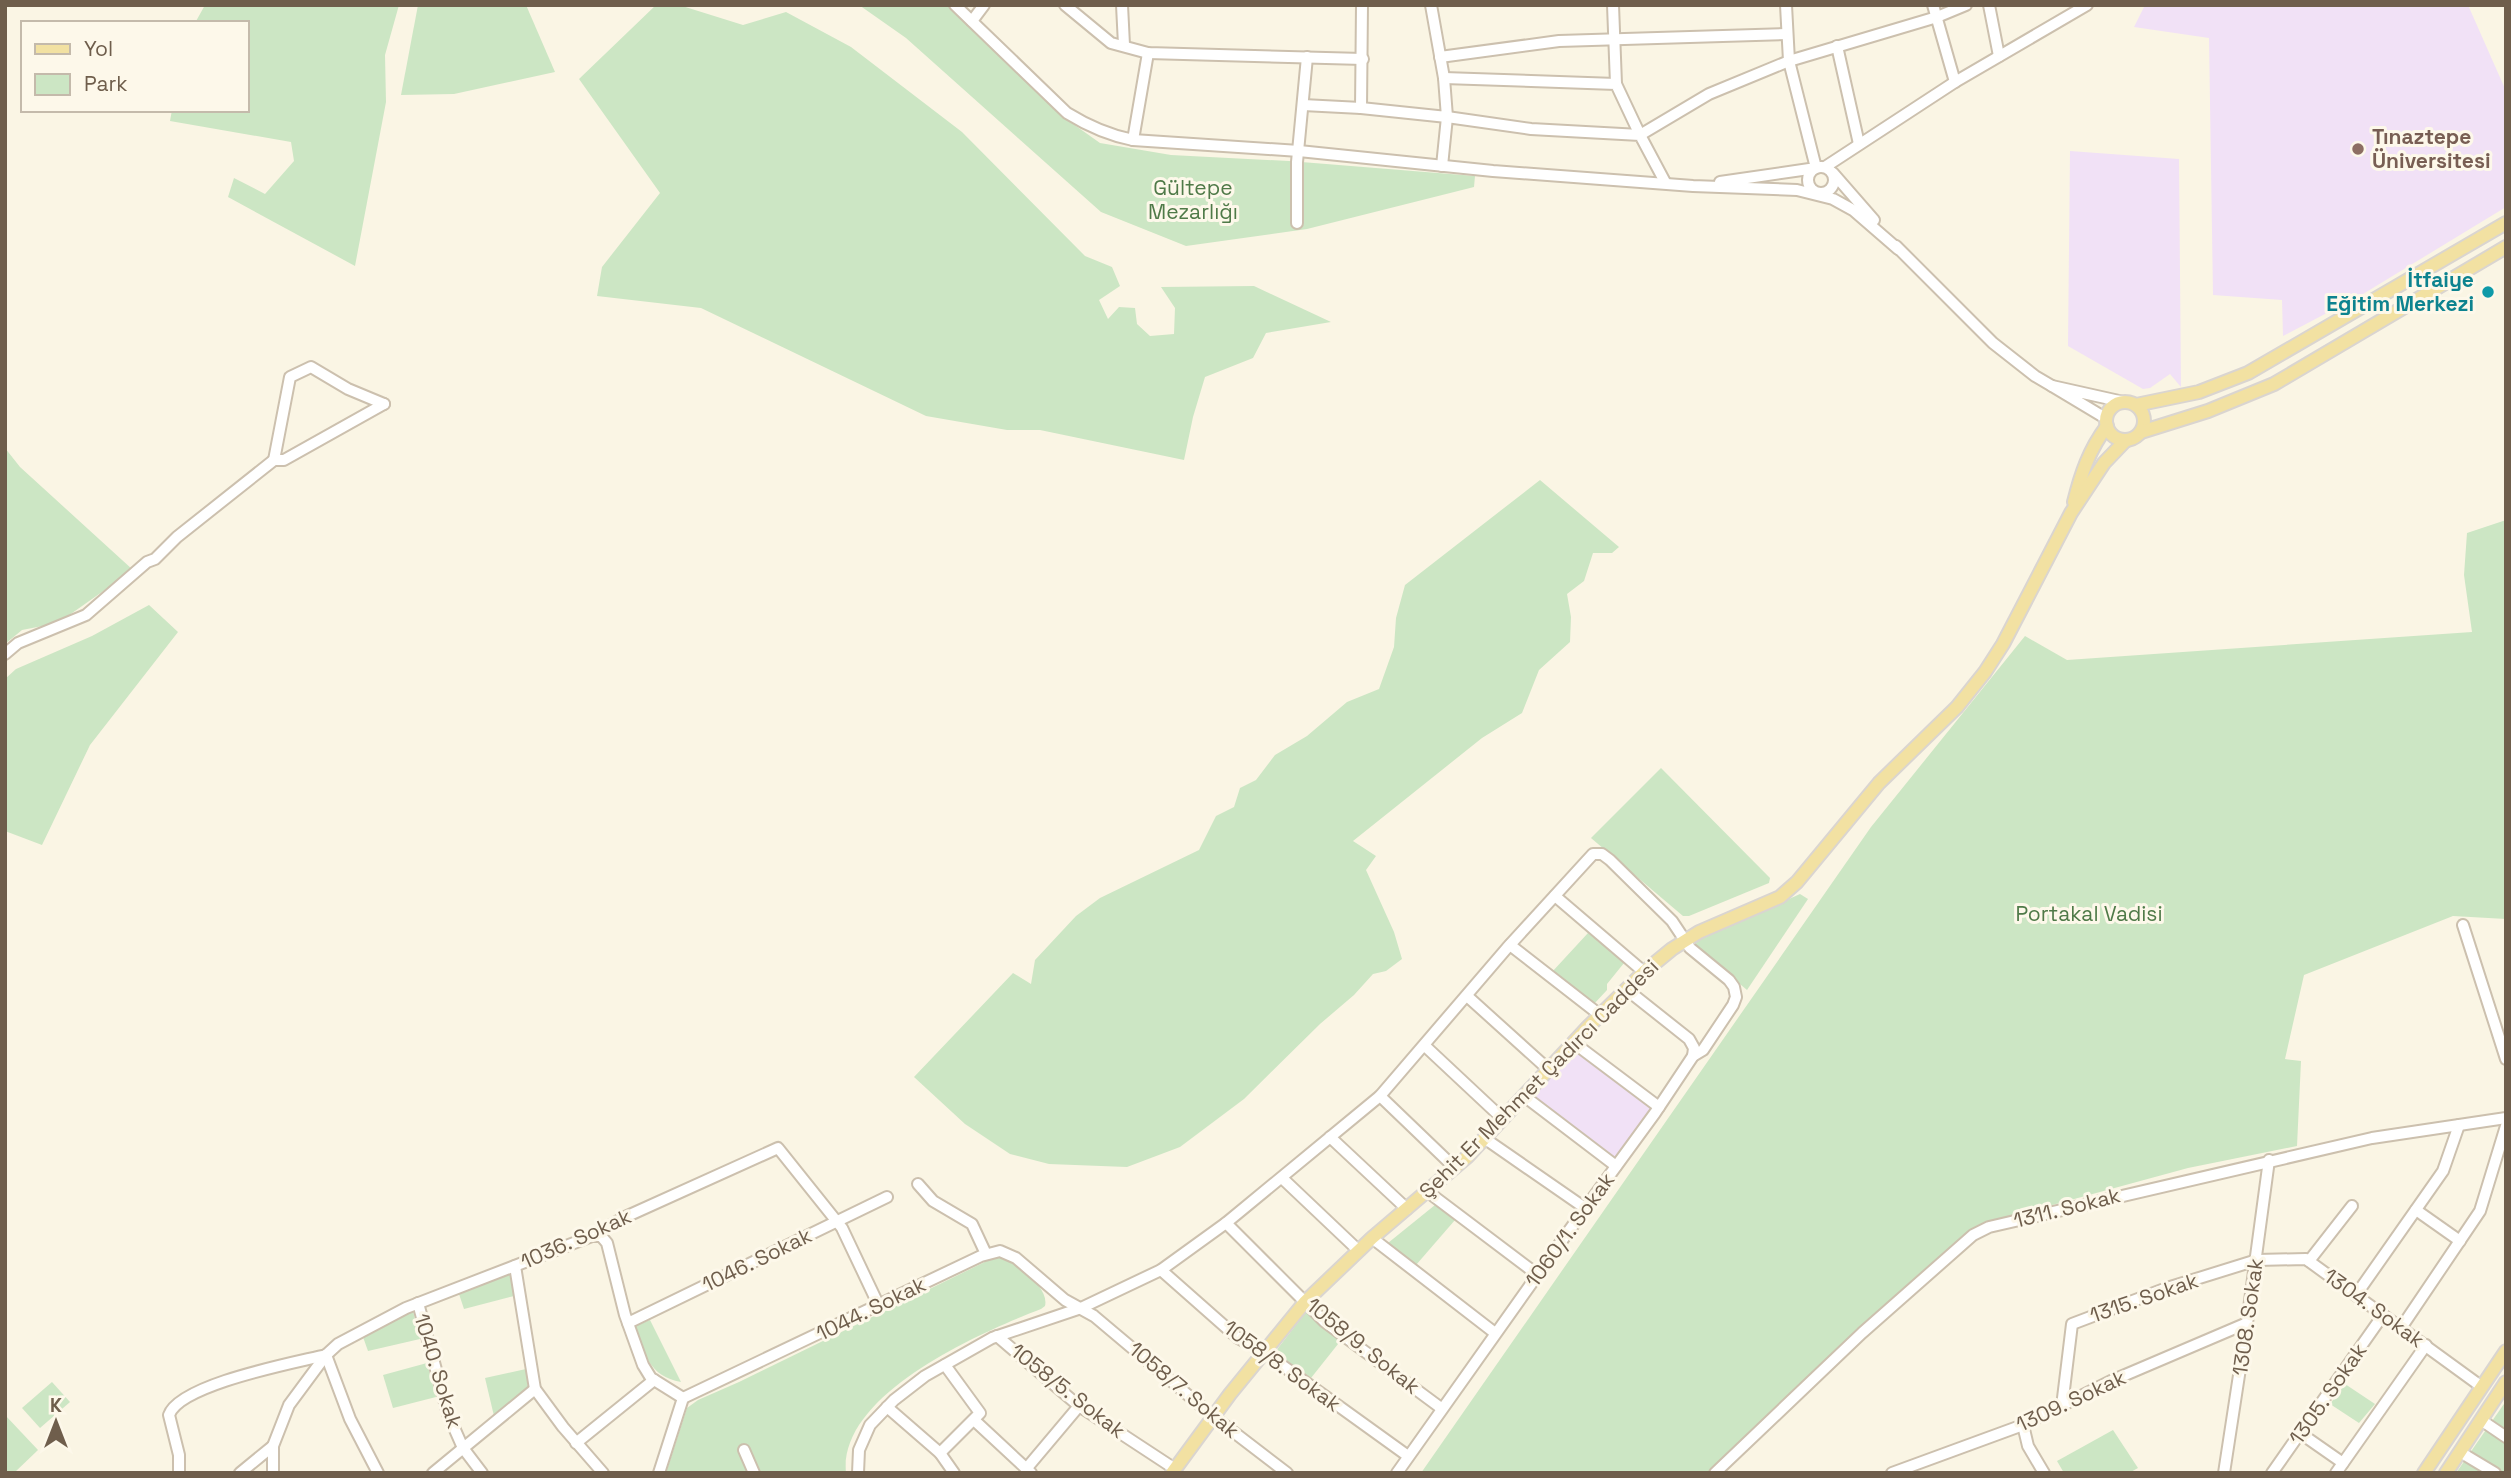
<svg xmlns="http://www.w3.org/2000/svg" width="2511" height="1478" viewBox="0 0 2511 1478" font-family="'Space Grotesk',sans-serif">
<rect width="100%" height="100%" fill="#faf5e4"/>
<g fill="#f1e1f6">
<path d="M2145,5h323l38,86v116l-143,87 -80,42 -1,-36 -69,-5 -4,-257 -75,-11z"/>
<path d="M2070,151l109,8 2,228 -11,-13 -20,14 -7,1 -75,-43z"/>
<path d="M1576,1048l77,60 -37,53 -83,-64z"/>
</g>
<g fill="#cce6c4">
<path d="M205,5h194l-14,50 1,47 -31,164 -127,-69 6,-19 31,16 29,-33 -3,-19 -121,-21 2,-11h75v-87h-52z"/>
<path d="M418,5h108l29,67 -101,22 -53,1z"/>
<path d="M656,5h23l64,20 43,-13 65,35 111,85 123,124 27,11 8,19 -21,14 9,19 11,-12 16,1 2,16 13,12 24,-2 1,-26 -14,-21 93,-1 77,36 -65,11 -13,25 -48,19 -12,40 -9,43 -144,-30h-33l-81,-14 -225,-108 -104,-12 5,-29 58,-74 -81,-114z"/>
<path d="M859,5h89l111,109 41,29 71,12 118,6 186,15 -1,11 -167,42 -121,17 -85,-34 -195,-174z"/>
<path d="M5,448l15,19 113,103 -75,53 -36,7 -17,14z"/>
<path d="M1540,480l79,67 -7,6h-19l-9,28 -17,13 4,23 -1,25 -31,28 -17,43 -40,25 -129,103 23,15 -10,14 28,62 8,27 -16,12 -13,3 -19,21 -34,29 -76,75 -64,48 -53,20 -78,-3 -39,-10 -45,-30 -51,-47 99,-104 18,11 4,-24 41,-44 24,-18 99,-48 17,-34 18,-9 6,-19 16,-8 19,-25 32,-19 40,-34 32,-13 15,-42 2,-29 9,-33z"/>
<path d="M2506,520v399l-53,-3 -149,59 -19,84 16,2 -4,85 -109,22 -205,56 -268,249h-294l450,-646 154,-191 42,24 405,-28 -8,-57 3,-42z"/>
<path d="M149,605l29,27 -88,113 -48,100 -37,-14v-152l11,-10 76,-33z"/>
<path d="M1661,768l109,110 -1,5 -80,33h-6l-92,-78z"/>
<path d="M1800,894l8,5 -61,91 -52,-44 -1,-3 6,-4z"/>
<path d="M1588,933l35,25 1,5 -17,21v6l-14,15 -41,-33z"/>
<path d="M1435,1205l20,15 -39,45 -28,-22z"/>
<path d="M995,1257c17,2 55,29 50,49l-4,3c-60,23 -203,85 -195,164h-180l21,-65 11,-8 41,-18z"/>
<path d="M510,1273l4,23 -50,13 -5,-15z"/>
<path d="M413,1311l7,28 -52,12 -5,-14z"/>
<path d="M1306,1312l36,27 -31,39 -36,-26z"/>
<path d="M650,1320l31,62c-32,-6 -36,-27 -46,-56z"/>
<path d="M427,1363l9,34 -43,11 -10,-33z"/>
<path d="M526,1369l2,18 -34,29 -9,-38z"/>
<path d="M52,1382l18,20 -30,26 -18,-20z"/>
<path d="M2345,1384l30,20 -16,19 -29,-19z"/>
<path d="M2506,1401v72h-50z"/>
<path d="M5,1415l33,35 -24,23h-9z"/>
<path d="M2113,1430l25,38 -9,5h-65l-7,-12z"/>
</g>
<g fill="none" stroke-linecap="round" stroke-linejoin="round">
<g stroke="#ccc0ae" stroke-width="14">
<g id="minor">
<path d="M955,5l112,108c21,13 41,22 66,27l166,11 194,20 200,15 104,4 36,9 20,11 45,39"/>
<path d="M1065,5l46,38 37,10 215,6"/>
<path d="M1122,5l2,40"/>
<path d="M1362,5l-1,103 86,9 -3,-39 -13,-73"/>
<path d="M1613,5l3,79"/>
<path d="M1933,5l22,77"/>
<path d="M1989,5l10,51"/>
<path d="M972,21l12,-16"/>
<path d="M1837,46l22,98"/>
<path d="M1440,57l119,-16 228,-7"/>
<path d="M1444,78l172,6 24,51 69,-41 80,-33 148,-44 29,-12"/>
<path d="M1303,105l58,3"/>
<path d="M1133,140l15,-87"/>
<path d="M1442,166l5,-49 84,12 109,6 25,47"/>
<circle cx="1821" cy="180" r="13"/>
<path d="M1825,167l130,-85 132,-77"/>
<path d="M1833,173l41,47"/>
<path d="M1720,182l96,-14 -27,-107 -3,-56"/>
<path d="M1297,223v-61l10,-105"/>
<path d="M1896,246l97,97 42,33 17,10"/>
<path d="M2107,419l-55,-33 76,17"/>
<path d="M274,460l16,-83 21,-10 37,22 36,15"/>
<path d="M5,654l13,-11 68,-28 61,-53 8,-3 22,-22 97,-77h10l100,-56"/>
<path d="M1555,896l89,76"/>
<path d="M2463,925l43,134"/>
<path d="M1510,945l90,70"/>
<path d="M1626,989l63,50 5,9 -1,8"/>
<path d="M1467,996l82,74"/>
<path d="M1574,1043l85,64"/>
<path d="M1425,1046l78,73"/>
<path d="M1380,1096l75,72"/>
<path d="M1524,1096l92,70"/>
<path d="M1330,1137l77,72"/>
<path d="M1484,1138l101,70"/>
<path d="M1282,1178l77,73"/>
<path d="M918,1184l15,17 39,23 14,30"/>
<path d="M1428,1192l110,83"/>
<path d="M2416,1210l44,31"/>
<path d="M1226,1223l99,99 116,86"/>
<path d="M592,1236h9l6,7 18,72 18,50 8,13 32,20"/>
<path d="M1372,1238l123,95"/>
<path d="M2309,1261l43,-55"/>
<path d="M515,1266l20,123 28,38 40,46"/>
<path d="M1161,1270l77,68 27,15 143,103"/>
<path d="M2356,1295l87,-124 16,-46"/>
<path d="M418,1303l30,111 15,34 19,25"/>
<path d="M628,1323l259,-126"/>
<path d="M2401,1328l79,-117 26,-85"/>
<path d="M997,1336l82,70 96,63"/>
<path d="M326,1355l24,64 28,54"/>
<path d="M683,1398l298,-142 19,-5 16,7 49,42 29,16 120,101 73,56"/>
<path d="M2062,1406l10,-82 95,-36 90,-28 49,-1 176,128"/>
<path d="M887,1407l53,46 40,-40 -35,-48"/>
<path d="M974,1420l57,53"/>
<path d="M2481,1420l25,17"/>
<path d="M2023,1425l5,21 16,27"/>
<path d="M2300,1433l43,30"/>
<path d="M576,1443l78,-63"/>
<path d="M744,1450l10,23"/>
<path d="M2460,1452l35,21"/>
<path d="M940,1453l14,20"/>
<path d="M1026,1469l53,-63"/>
<path d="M179,1473v-18l-10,-40c11,-31 125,-52 157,-60"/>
<path d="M240,1473l33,-27"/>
<path d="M273,1473v-27l16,-41 37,-50 12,-11 68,-36 186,-72 31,-18 155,-70 64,80 37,78"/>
<path d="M433,1473l102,-84"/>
<path d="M659,1473l24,-75"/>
<path d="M858,1473l1,-23 11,-25 24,-25 31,-24 67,-38 89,-30 80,-38 65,-47 154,-127 127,-148 86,-94h9l8,6 62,61 18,27 39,32 5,7 2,10 -3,8 -30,45 -10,6 -38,57 -92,126 -166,234"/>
<path d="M1715,1473l147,-140 111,-98 16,-8 383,-89 134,-20"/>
<path d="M1892,1473l131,-48 88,-44 136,-58"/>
<path d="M2224,1473l23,-150 22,-163"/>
<path d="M2272,1473l111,-158"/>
<path d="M2336,1473l90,-128"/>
</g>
</g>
<g stroke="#dad5d0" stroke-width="16">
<g id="major">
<circle cx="2125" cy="421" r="19"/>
<path d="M2136,405l63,-13 49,-19 258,-150"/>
<path d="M2141,432l67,-21 66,-27 232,-137"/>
<path d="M2074,502c7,-28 15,-52 33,-76"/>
<path d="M1172,1473l58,-79 75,-92 67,-64 95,-81 121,-130 56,-55 28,-23 27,-17 81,-35 17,-15 82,-99 78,-76 28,-35 18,-28 68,-131 33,-50 22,-23"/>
<path d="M2424,1473l82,-122"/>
<path d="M2446,1473l60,-91"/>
</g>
</g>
<use href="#minor" stroke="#fff" stroke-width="10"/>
<use href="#major" stroke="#f2e1a2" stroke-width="12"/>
</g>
<circle fill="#8d6e63" stroke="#fdf8ea" stroke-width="2.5" cx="2358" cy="149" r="7"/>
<circle fill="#0f9aa8" stroke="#fdf8ea" stroke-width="2.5" cx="2488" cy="292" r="7"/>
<g text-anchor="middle" stroke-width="6" stroke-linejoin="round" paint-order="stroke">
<g font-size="21" font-weight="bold" fill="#785e54" stroke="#fdf8ea" text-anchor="start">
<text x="2372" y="144">Tınaztepe<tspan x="2372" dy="24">Üniversitesi</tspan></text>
</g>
<g font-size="21" fill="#4f7a48" stroke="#fdf8ea">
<text x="1193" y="195">Gültepe<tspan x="1193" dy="24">Mezarlığı</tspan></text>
<text x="2089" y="921">Portakal Vadisi</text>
</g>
<g font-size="21" font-weight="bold" fill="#0d838f" stroke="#fdf8ea" text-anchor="end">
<text x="2474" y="287">İtfaiye<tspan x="2474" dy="24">Eğitim Merkezi</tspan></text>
</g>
<g font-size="21" fill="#6f5e4c" stroke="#fdf8ea">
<text transform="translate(1539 1079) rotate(-45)" y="7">Şehit Er Mehmet Çadırcı Caddesi</text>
<text transform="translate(2067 1208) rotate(-14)" y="7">1311. Sokak</text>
<text transform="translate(1570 1230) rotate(-54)" y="7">1060/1. Sokak</text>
<text transform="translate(576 1239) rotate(-24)" y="7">1036. Sokak</text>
<text transform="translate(757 1260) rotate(-26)" y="7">1046. Sokak</text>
<text transform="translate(2144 1298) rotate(-19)" y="7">1315. Sokak</text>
<text transform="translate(2374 1308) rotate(36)" y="7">1304. Sokak</text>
<text transform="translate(871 1309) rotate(-26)" y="7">1044. Sokak</text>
<text transform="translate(2248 1317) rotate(-82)" y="7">1308. Sokak</text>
<text transform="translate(1363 1346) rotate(39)" y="7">1058/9. Sokak</text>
<text transform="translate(1282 1366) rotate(36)" y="7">1058/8. Sokak</text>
<text transform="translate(438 1371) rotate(73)" y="7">1040. Sokak</text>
<text transform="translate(1184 1390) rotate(40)" y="7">1058/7. Sokak</text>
<text transform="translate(1068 1391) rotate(38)" y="7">1058/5. Sokak</text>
<text transform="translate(2328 1394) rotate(-55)" y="7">1305. Sokak</text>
<text transform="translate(2071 1401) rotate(-25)" y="7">1309. Sokak</text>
</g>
</g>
<rect width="2511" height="1478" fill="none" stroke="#6f5e4c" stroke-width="14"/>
<rect x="21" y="21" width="228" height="91" fill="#fdf8ea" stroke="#c4baab" stroke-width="2"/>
<rect x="35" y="44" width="35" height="10" fill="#f2e1a2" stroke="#c4baab" stroke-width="2"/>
<text x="84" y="56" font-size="21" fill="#6f5e4c">Yol</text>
<rect x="35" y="74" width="35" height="21" fill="#cce6c4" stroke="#c4baab" stroke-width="2"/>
<text x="84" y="91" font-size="21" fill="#6f5e4c">Park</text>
<g transform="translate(56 1422)" stroke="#fdf8ea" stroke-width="5" paint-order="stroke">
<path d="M0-5L12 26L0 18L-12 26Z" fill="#6f5e4c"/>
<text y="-10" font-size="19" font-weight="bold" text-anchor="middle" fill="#6f5e4c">K</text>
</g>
</svg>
